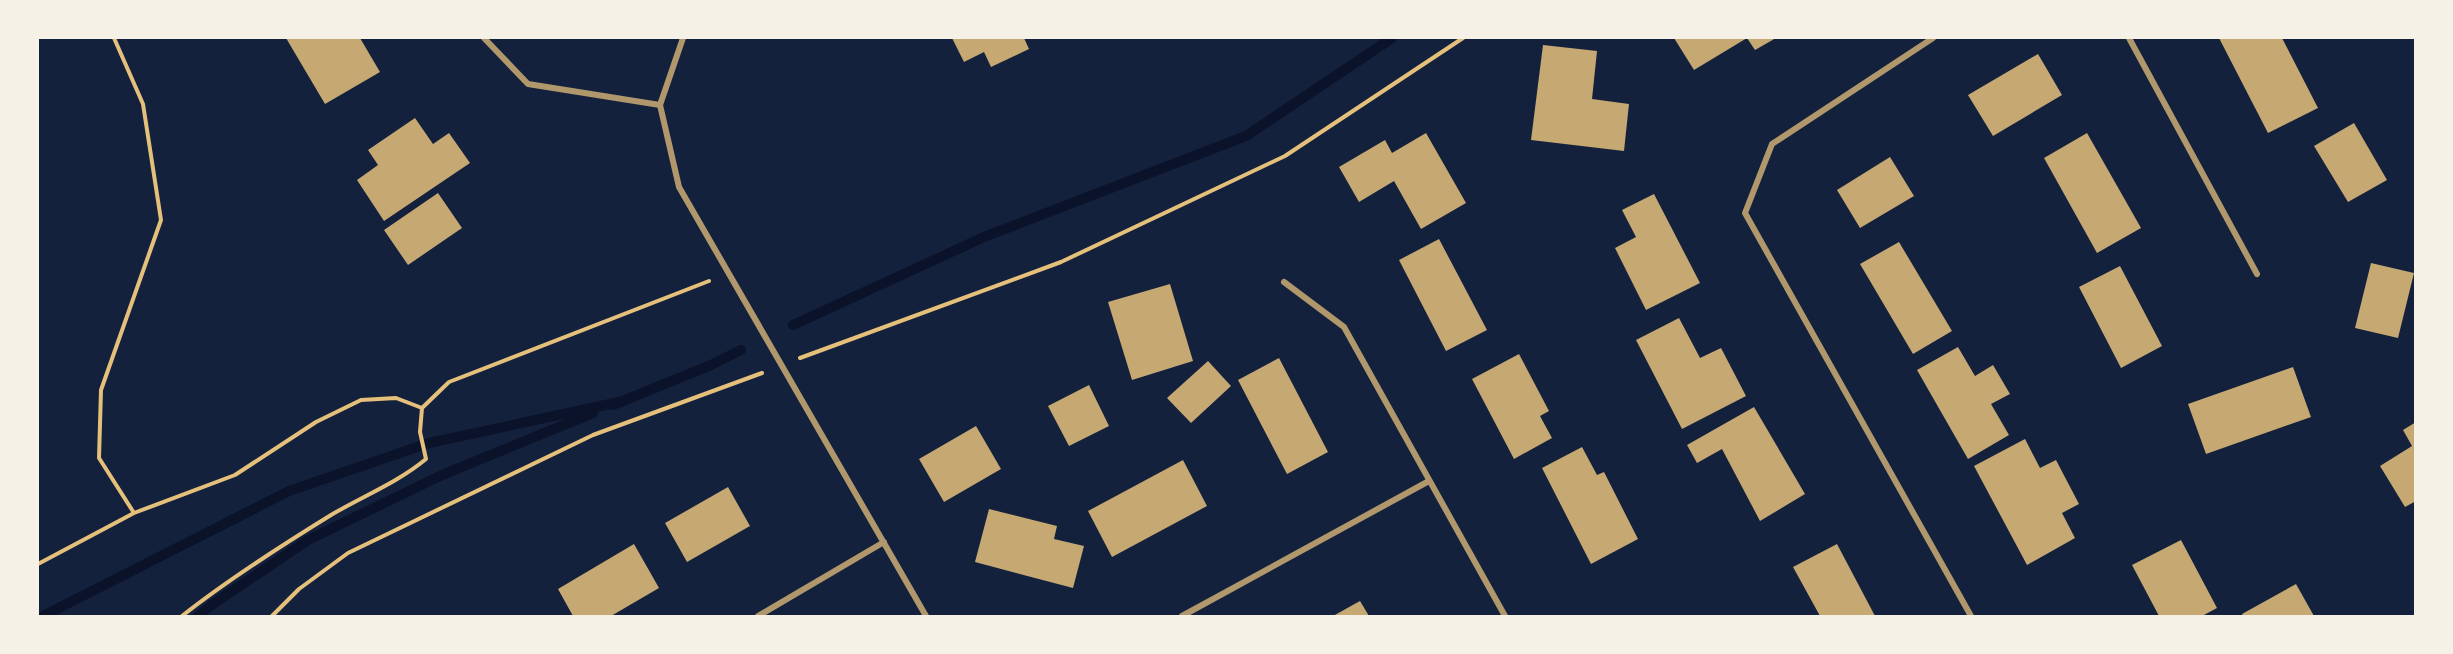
<svg xmlns="http://www.w3.org/2000/svg" width="2453" height="654" viewBox="0 0 2453 654" font-family="Manrope,sans-serif">
  <rect width="100%" height="100%" fill="#14213d"/>
  <g fill="none" stroke-linecap="round" stroke-linejoin="round">
    <path stroke="#0b132b" stroke-width="10" d="M793 325 984 237 1246 136 1392 38
      M613 405 711 365 741 350
      M43 616 289 491 429 443 619 402
      M198 616 210 606 308 540 442 475 593 413"/>
  </g>
  <path fill="#c6a872" d="M286 38H360L380 72 325 104Z
    M952 38H1024L1029 49 991 67 984 52 964 62Z
    M1674 38H1776L1755 50 1747 38 1694 70Z
    M2219 38H2282L2318 108 2268 133Z
    M1543 45 1597 51 1592 99 1629 104 1624 151 1531 140Z
    M2038 54 2062 95 1993 136 1968 95Z
    M415 118 433 144 449 133 470 163 384 221 357 180 378 165 368 150Z
    M2354 123 2387 180 2348 202 2314 146Z
    M1426 133 1466 203 1421 229 1394 181 1359 202 1339 167 1385 140 1392 153Z
    M2087 133 2141 228 2097 253 2044 158Z
    M1890 157 1914 196 1860 228 1837 190Z
    M438 193 462 228 408 265 384 230Z
    M1654 194 1700 283 1646 310 1615 248 1636 237 1622 210Z
    M1439 239 1487 330 1446 351 1399 260Z
    M1899 242 1952 331 1913 354 1860 264Z
    M2371 263 2414 273 2398 338 2355 328Z
    M2120 266 2162 346 2121 368 2079 287Z
    M1170 284 1193 361 1132 380 1108 302Z
    M1679 318 1700 358 1721 348 1746 396 1682 429 1636 340Z
    M1958 347 1975 376 1993 365 2010 394 1991 404 2009 435 1968 459 1917 370Z
    M1519 354 1549 411 1540 416 1552 438 1514 459 1472 379Z
    M1279 358 1328 452 1287 474 1238 380Z
    M1208 361 1231 386 1191 423 1167 398Z
    M2293 367 2311 417 2206 454 2188 404Z
    M1089 385 1109 426 1069 446 1048 406Z
    M1754 407 1805 494 1760 521 1722 449 1697 463 1687 445Z
    M2416 422V501L2405 507 2380 466 2412 446 2403 430Z
    M976 426 1001 469 944 502 919 459Z
    M2025 439 2040 468 2056 460 2079 504 2062 513 2075 538 2027 565 1974 466Z
    M1582 447 1597 475 1604 472 1638 539 1591 564 1542 468Z
    M1183 460 1207 506 1112 557 1088 511Z
    M728 487 750 526 687 562 665 523Z
    M989 509 1057 526 1054 539 1084 546 1073 588 975 562Z
    M2181 540 2217 608 2202 616H2159L2132 565Z
    M634 544 659 588 611 616H573L558 589Z
    M1837 544 1875 616H1820L1793 567Z
    M2296 584 2314 616H2243L2242 614Z
    M1360 601 1369 616H1333Z"/>
  <g fill="none" stroke-linecap="round" stroke-linejoin="round">
    <path stroke="#e5c07b" stroke-width="4" d="M114 38 143 104 161 220 101 390 99 458 134 513 235 475 316 422 361 400 396 398 422 408
      M800 358 1061 262 1285 156 1463 38
      M38 564 134 513
      M182 616C229 579 279 547 331 515 363 496 397 483 426 459L420 432 422 408 449 382 709 281
      M272 616 299 589 348 553 593 435 762 373"/>
    <path stroke="#b1986c" stroke-width="6" d="M484 38 528 84 660 105
      M1933 38 1772 144 1745 213 1971 616
      M2129 38 2257 274
      M660 105 679 187 926 616
      M660 105 683 38
      M1284 282 1344 327 1505 616
      M758 616 884 542
      M1182 616 1429 481"/>
  </g>
  <rect width="2453" height="654" fill="none" stroke="#f6f1e7" stroke-width="78"/>
</svg>
